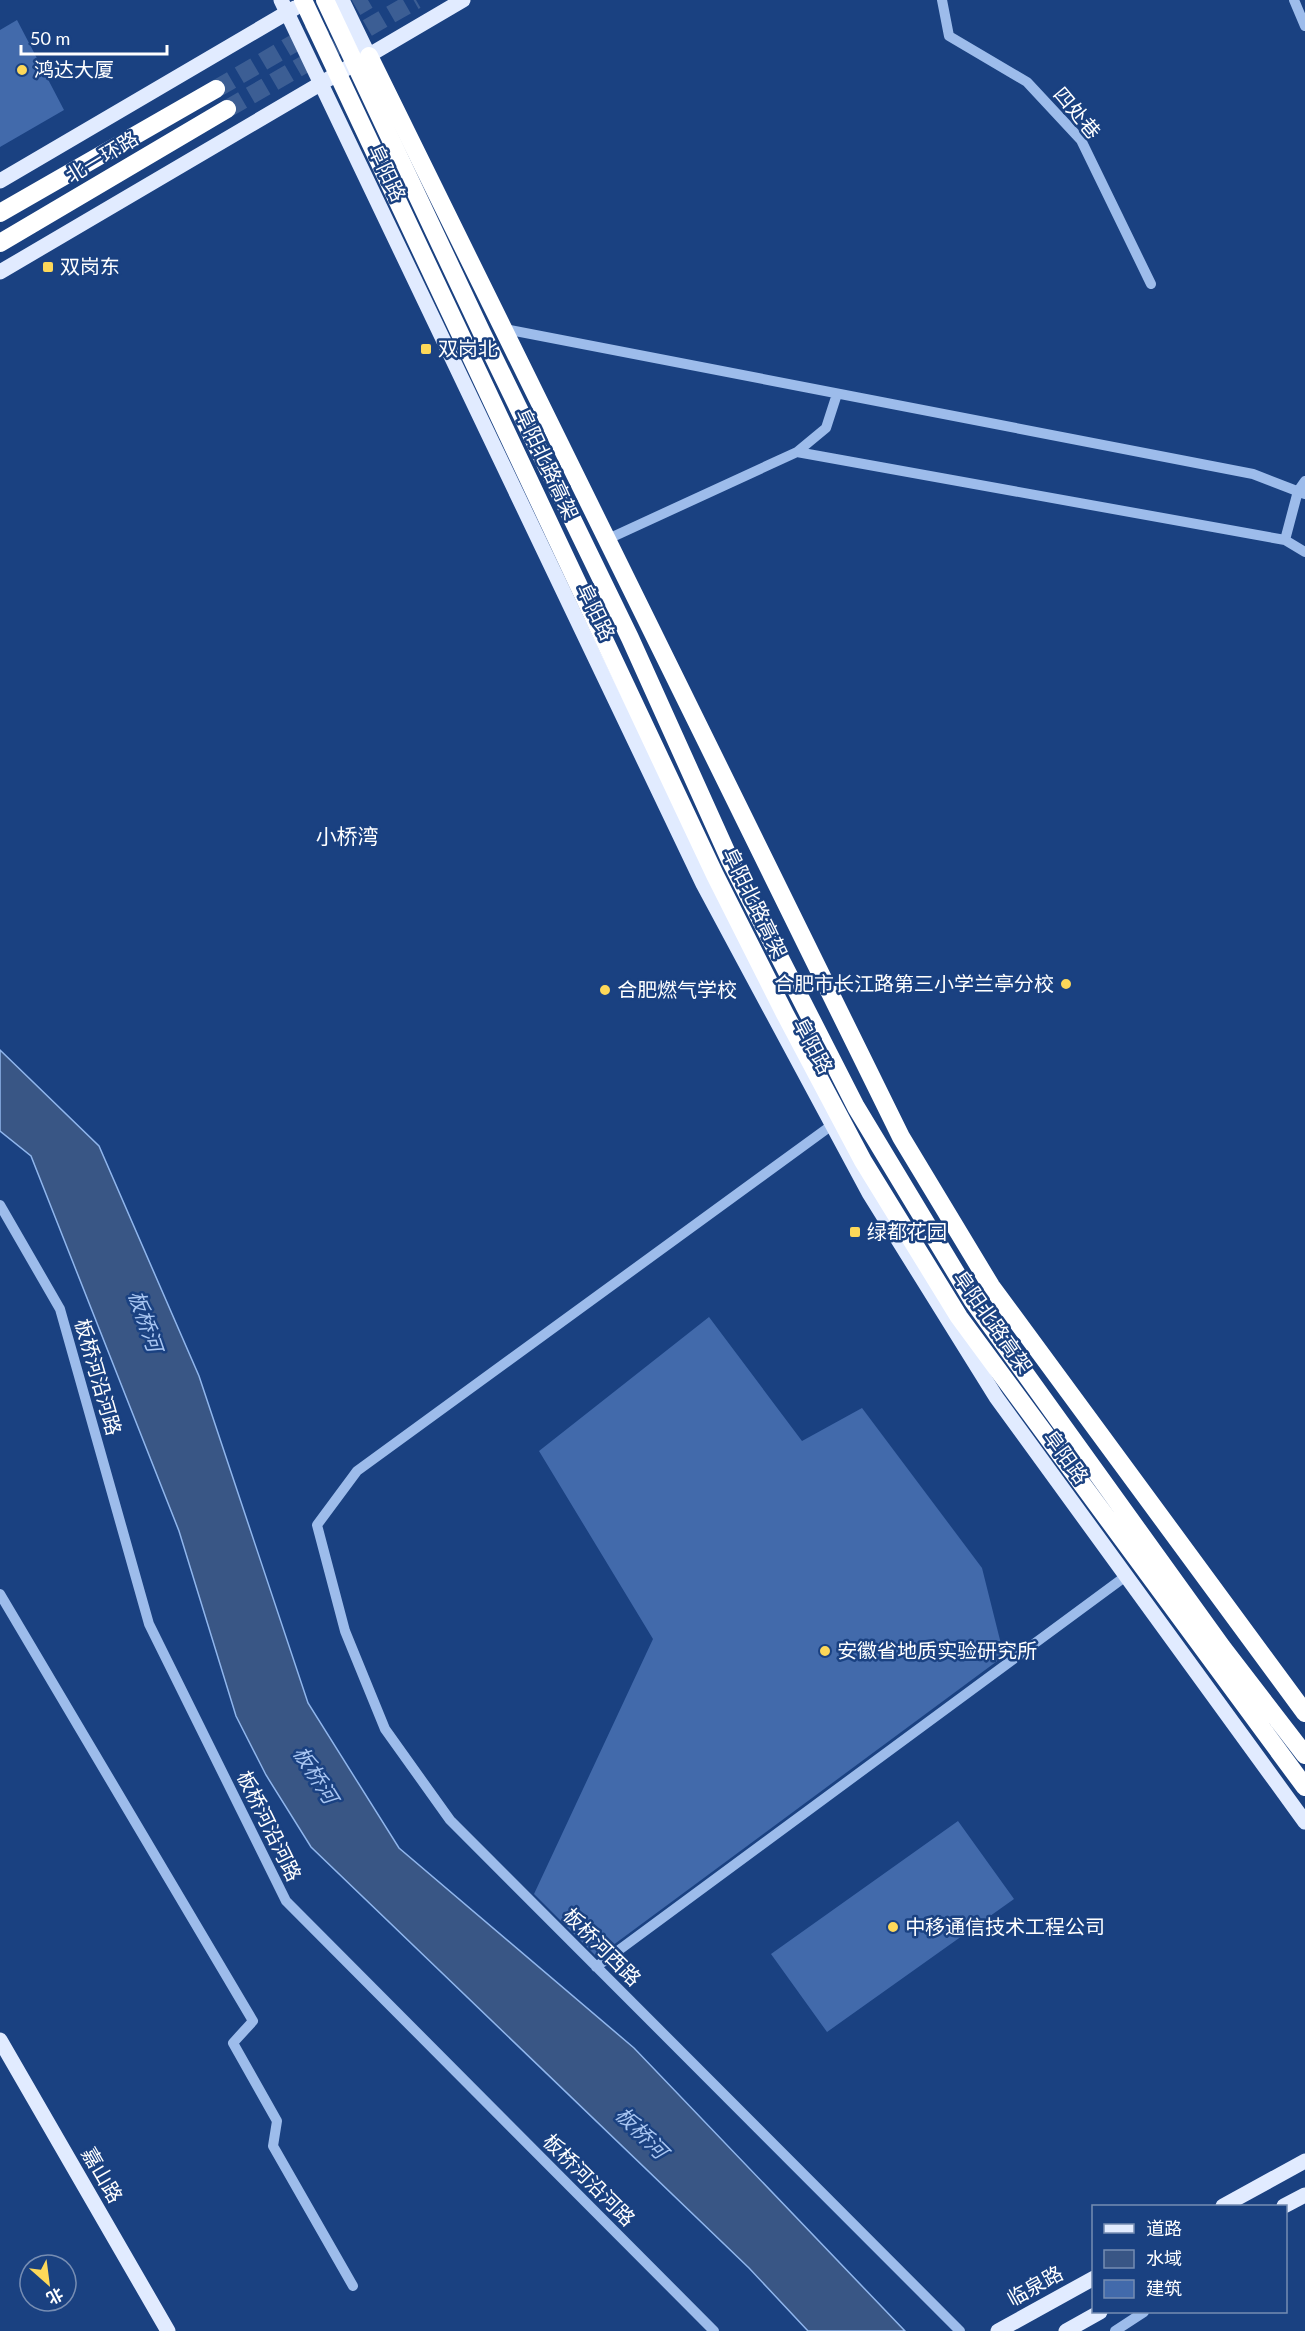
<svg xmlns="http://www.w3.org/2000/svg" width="1305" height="2331" viewBox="0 0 1305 2331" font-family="Lato,'Noto Sans SC',sans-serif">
  <rect width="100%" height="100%" fill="#1a4181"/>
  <path fill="#395685" stroke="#90b6ed" stroke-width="1.5" d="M0 1050 99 1146 199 1376 308 1703 399 1848 634 2048 905 2331H808L749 2268 311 1847 266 1775 236 1716 179 1531 31 1156 0 1131Z"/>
  <path fill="#426aab" d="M17 20 64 110 0 147V30Z
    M709 1317 802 1441 862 1408 982 1568 1004 1656 597 1957 534 1894 653 1639 539 1451Z
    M958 1821 1014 1899 827 2032 771 1954Z"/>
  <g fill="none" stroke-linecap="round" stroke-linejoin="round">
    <path stroke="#3c5e94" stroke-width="18" stroke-dasharray="18 9" stroke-linecap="butt" d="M216 89 368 0
      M227 109 416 0"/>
    <path stroke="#9dbceb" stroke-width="10" d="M942 0 949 36 1027 82 1081 140 1151 284
      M1294 0 1305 26
      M505 329 1253 474 1305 494
      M797 452 826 428 837 394
      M608 539 797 452 1285 540 1305 552
      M1285 540 1298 491 1305 481
      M832 1125 357 1471 317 1525 345 1631 385 1729 450 1820 960 2331
      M0 1205 60 1309 149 1624 286 1901 714 2331
      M0 1594 253 2021 233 2043 277 2121 273 2146 353 2286
      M596 1967 1126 1576
      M1115 2331 1144 2312"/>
    <path stroke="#e1ebff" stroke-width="15" d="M281 0 703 884 869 1193 996 1397 1305 1822
      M342 0 369 56
      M0 181 295 8
      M0 272 463 0
      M0 2040 168 2331
      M1223 2206 1305 2161
      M1284 2206 1305 2195
      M998 2331 1094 2278
      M1066 2331 1100 2312"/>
    <path stroke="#fff" stroke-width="18" d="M369 56 901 1137 991 1286 1305 1713
      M0 213 216 89
      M0 243 227 109"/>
    <path stroke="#fff" stroke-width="18" d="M303 0 715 875 785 1014 863 1161 959 1317 1305 1787
      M325 0 481 331 630 638 730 860 856 1107 973 1301 1222 1647 1305 1755"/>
  </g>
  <g fill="#fdd859" stroke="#1a4181" stroke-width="2">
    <circle cx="22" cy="70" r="6"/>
    <rect x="42" y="261" width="12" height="12" rx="3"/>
    <rect x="420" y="343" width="12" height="12" rx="3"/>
    <circle cx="1066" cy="984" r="6"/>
    <circle cx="605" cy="990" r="6"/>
    <rect x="849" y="1226" width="12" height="12" rx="3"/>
    <circle cx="825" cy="1651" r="6"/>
    <circle cx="893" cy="1927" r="6"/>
  </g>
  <g text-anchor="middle" stroke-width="5" stroke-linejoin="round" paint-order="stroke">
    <g font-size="20" fill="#fff" stroke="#1a4181" text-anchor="start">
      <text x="34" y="77">鸿达大厦</text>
      <text x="60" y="274">双岗东</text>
      <text x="438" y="356">双岗北</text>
      <text x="1054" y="991" text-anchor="end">合肥市长江路第三小学兰亭分校</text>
      <text x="617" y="997">合肥燃气学校</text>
      <text x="867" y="1239">绿都花园</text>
      <text x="837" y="1658">安徽省地质实验研究所</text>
      <text x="905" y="1934">中移通信技术工程公司</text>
    </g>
    <g font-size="20" fill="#fff" stroke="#1a4181">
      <text transform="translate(1077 113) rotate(50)" y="7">四处巷</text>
      <text transform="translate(102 157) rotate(-31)" y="7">北一环路</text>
      <text transform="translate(387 173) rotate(65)" y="7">阜阳路</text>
      <text transform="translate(547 464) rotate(65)" y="7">阜阳北路高架</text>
      <text transform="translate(596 612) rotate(64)" y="7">阜阳路</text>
      <text transform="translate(755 903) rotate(64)" y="7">阜阳北路高架</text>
      <text transform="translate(813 1046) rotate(62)" y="7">阜阳路</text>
      <text transform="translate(993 1322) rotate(55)" y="7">阜阳北路高架</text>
      <text transform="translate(98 1377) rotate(74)" y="7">板桥河沿河路</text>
      <text transform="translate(1066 1457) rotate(54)" y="7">阜阳路</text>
      <text transform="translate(269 1826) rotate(64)" y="7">板桥河沿河路</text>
      <text transform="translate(602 1947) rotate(45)" y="7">板桥河西路</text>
      <text transform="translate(102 2175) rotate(60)" y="7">嘉山路</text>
      <text transform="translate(589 2180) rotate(45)" y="7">板桥河沿河路</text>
      <text transform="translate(1035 2286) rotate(-29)" y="7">临泉路</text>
    </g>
    <g font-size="21" fill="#fff" stroke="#1a4181">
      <text x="347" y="844">小桥湾</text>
    </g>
    <g font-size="21" font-style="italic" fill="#a9c6f2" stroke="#1a4181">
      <text transform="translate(145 1321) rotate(71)" y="7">板桥河</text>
      <text transform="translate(315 1775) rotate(58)" y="7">板桥河</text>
      <text transform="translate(641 2133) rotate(45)" y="7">板桥河</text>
    </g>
  </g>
  <rect x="1092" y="2205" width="195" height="108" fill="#1a4181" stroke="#768db3" stroke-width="1.5"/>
  <rect x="1104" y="2224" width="30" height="9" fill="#e1ebff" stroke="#768db3" stroke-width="1.5"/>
  <text x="1146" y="2235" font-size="18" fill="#ffffff">道路</text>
  <rect x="1104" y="2250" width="30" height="18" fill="#395685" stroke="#768db3" stroke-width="1.5"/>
  <text x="1146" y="2265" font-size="18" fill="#ffffff">水域</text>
  <rect x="1104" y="2280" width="30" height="18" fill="#426aab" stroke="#768db3" stroke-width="1.5"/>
  <text x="1146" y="2295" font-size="18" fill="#ffffff">建筑</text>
  <g transform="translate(48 2283) rotate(152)"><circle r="28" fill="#1a4181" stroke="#768db3" stroke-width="1.5"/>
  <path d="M0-4.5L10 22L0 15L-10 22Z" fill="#fdd859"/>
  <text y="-9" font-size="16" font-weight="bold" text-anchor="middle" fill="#ffffff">北</text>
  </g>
  <path d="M21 45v9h146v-9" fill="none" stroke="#ffffff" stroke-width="3"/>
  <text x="30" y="45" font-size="18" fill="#ffffff" stroke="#1a4181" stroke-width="4.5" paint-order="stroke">50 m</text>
</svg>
